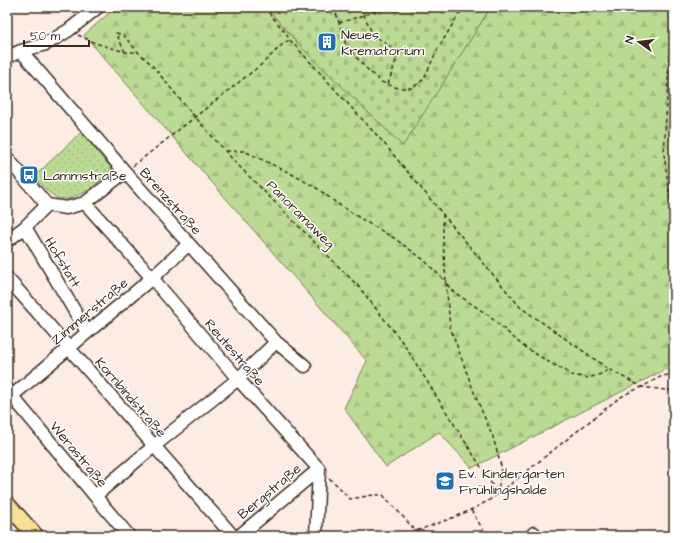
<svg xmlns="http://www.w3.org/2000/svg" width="681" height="543" viewBox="0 0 681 543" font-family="'Architects Daughter',sans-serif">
  <defs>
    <pattern id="forest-firs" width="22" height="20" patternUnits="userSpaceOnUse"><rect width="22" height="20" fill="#bbda93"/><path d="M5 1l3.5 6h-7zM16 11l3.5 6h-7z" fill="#a2bb7e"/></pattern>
    <pattern id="cemetery-stones" width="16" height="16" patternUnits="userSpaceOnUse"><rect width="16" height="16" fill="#bbda93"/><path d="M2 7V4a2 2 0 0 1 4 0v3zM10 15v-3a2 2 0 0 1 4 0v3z" fill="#a2bb7e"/></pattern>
    <pattern id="park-dots" width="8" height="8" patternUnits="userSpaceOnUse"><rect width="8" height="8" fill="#bbda93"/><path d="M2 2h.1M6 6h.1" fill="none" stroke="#a2bb7e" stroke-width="1.8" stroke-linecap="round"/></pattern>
  </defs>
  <rect width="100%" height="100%" fill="#fcece4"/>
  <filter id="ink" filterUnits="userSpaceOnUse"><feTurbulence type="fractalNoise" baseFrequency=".025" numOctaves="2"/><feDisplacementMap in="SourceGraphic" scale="8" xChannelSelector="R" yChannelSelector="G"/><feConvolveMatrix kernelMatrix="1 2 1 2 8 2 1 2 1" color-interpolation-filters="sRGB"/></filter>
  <g filter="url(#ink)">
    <path fill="url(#forest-firs)" stroke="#7b8258" d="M116 7H266L300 46 403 145 491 7H674V365L472 468 439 432 386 467 344 408 367 361 84 35Z"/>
    <path fill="url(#cemetery-stones)" stroke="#7b8258" d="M266 7H491L403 146 300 46Z"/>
    <path fill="url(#park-dots)" stroke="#7b8258" d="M81 132 112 169 90 190 69 199H58L45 189 34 177Z"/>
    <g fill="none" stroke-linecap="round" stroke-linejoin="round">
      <defs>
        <path id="minor" d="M21 51 125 172 276 342 305 366
          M7 57 21 51 46 44 69 30 98 7
          M7 158 47 205
          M85 203 152 278 238 379 319 469 316 536
          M47 205 66 208 85 203 125 172
          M25 227 87 332
          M7 241 25 227 47 205
          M7 278C83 363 157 450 233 536
          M7 390 95 496 129 536
          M7 400 152 278 189 244
          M95 496 154 446 238 379 276 342
          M239 536 319 469
          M531 536 534 533"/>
        <path id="major" d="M7 504 36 536"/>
      </defs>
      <use href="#minor" stroke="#3b2a1e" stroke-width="15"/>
      <use href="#major" stroke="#3b2a1e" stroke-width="18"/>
      <path stroke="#3b2a1e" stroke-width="1.5" stroke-dasharray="4 3" stroke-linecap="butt" d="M264 7 284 31 290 40 382 141 520 307 610 370 642 387 674 391
        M334 7 346 45 364 66 381 82 398 88H412L424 79 436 52 463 7
        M364 7V15L373 35 399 52 388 84
        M672 7 664 154 674 227
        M339 23 390 7
        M78 35 95 43 125 52H137
        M125 52 116 33 123 35 138 52 151 64 188 109 235 162 359 287 403 343 498 494
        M226 151H244L290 173 318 189 338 204 368 223 394 238 424 260 446 282
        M133 166 262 64 284 43 290 40
        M443 214V241L446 282
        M329 478 338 486 350 499 373 495H383L416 531
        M498 494 501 466 493 437 475 395 450 327 446 282 451 290 488 315 523 346 552 364 565 370 571 375 588 378 601 374 609 370
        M471 510 487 536
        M405 536V535C431 525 460 517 484 503 489 501 493 497 498 494L619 398 630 392 642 387 662 376 674 374"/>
      <use href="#minor" stroke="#fff" stroke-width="12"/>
      <use href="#major" stroke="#fadf96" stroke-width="15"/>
    </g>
  </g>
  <defs>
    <symbol id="building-square" viewBox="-11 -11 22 22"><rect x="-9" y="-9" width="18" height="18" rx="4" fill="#1f6fb2" stroke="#fff"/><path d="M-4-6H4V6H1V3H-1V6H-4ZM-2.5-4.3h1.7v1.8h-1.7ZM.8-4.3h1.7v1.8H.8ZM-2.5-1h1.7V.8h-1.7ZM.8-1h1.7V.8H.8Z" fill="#fff"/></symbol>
    <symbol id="bus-square" viewBox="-11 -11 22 22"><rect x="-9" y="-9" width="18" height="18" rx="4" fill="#1f6fb2" stroke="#fff"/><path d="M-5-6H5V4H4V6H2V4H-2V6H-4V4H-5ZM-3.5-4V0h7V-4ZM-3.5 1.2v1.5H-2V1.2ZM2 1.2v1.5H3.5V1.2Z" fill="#fff"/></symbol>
    <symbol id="school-square" viewBox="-11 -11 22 22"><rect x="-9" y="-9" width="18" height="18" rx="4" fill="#1f6fb2" stroke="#fff"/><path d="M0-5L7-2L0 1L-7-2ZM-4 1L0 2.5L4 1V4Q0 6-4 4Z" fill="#fff"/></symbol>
  </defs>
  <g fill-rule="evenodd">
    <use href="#building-square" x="316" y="31" width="22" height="22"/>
    <use href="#bus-square" x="18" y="164" width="22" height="22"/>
    <use href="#school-square" x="434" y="470" width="22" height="22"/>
  </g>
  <g text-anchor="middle" stroke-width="3" stroke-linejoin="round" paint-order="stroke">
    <g font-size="14" fill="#3b2a1e" stroke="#fff" text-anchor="start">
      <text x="341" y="39">Neues<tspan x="341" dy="16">Krematorium</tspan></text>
      <text x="43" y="180">Lammstraße</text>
      <text x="459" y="478">Ev. Kindergarten<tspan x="459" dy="16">Frühlingshalde</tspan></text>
    </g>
    <g font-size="14" fill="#3b2a1e" stroke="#fff">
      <text transform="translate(171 201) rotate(48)" y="5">Brenzstraße</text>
      <text transform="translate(301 214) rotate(45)" y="5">Panoramaweg</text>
      <text transform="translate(63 262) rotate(59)" y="5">Hofstatt</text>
      <text transform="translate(89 311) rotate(-40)" y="5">Zimmerstraße</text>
      <text transform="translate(235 352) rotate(49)" y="5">Reutestraße</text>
      <text transform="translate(131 397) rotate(49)" y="5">Kornbindstraße</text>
      <text transform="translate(79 454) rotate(50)" y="5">Werastraße</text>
      <text transform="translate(269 491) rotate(-40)" y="5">Bergstraße</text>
    </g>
  </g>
  <rect width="681" height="543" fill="none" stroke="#fff" stroke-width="24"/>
  <rect x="12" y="12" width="657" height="519" fill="none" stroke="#3b2a1e" stroke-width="1.5" filter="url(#ink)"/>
  <g transform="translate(639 42) rotate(284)" stroke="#ffffff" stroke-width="3" paint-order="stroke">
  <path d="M0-3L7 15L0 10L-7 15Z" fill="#3b2a1e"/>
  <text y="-6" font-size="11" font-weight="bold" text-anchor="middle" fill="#3b2a1e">N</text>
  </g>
  <path d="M24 40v6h65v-6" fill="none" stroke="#3b2a1e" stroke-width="2"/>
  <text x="30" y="40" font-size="12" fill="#3b2a1e" stroke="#ffffff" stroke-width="3" paint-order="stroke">50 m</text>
</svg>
